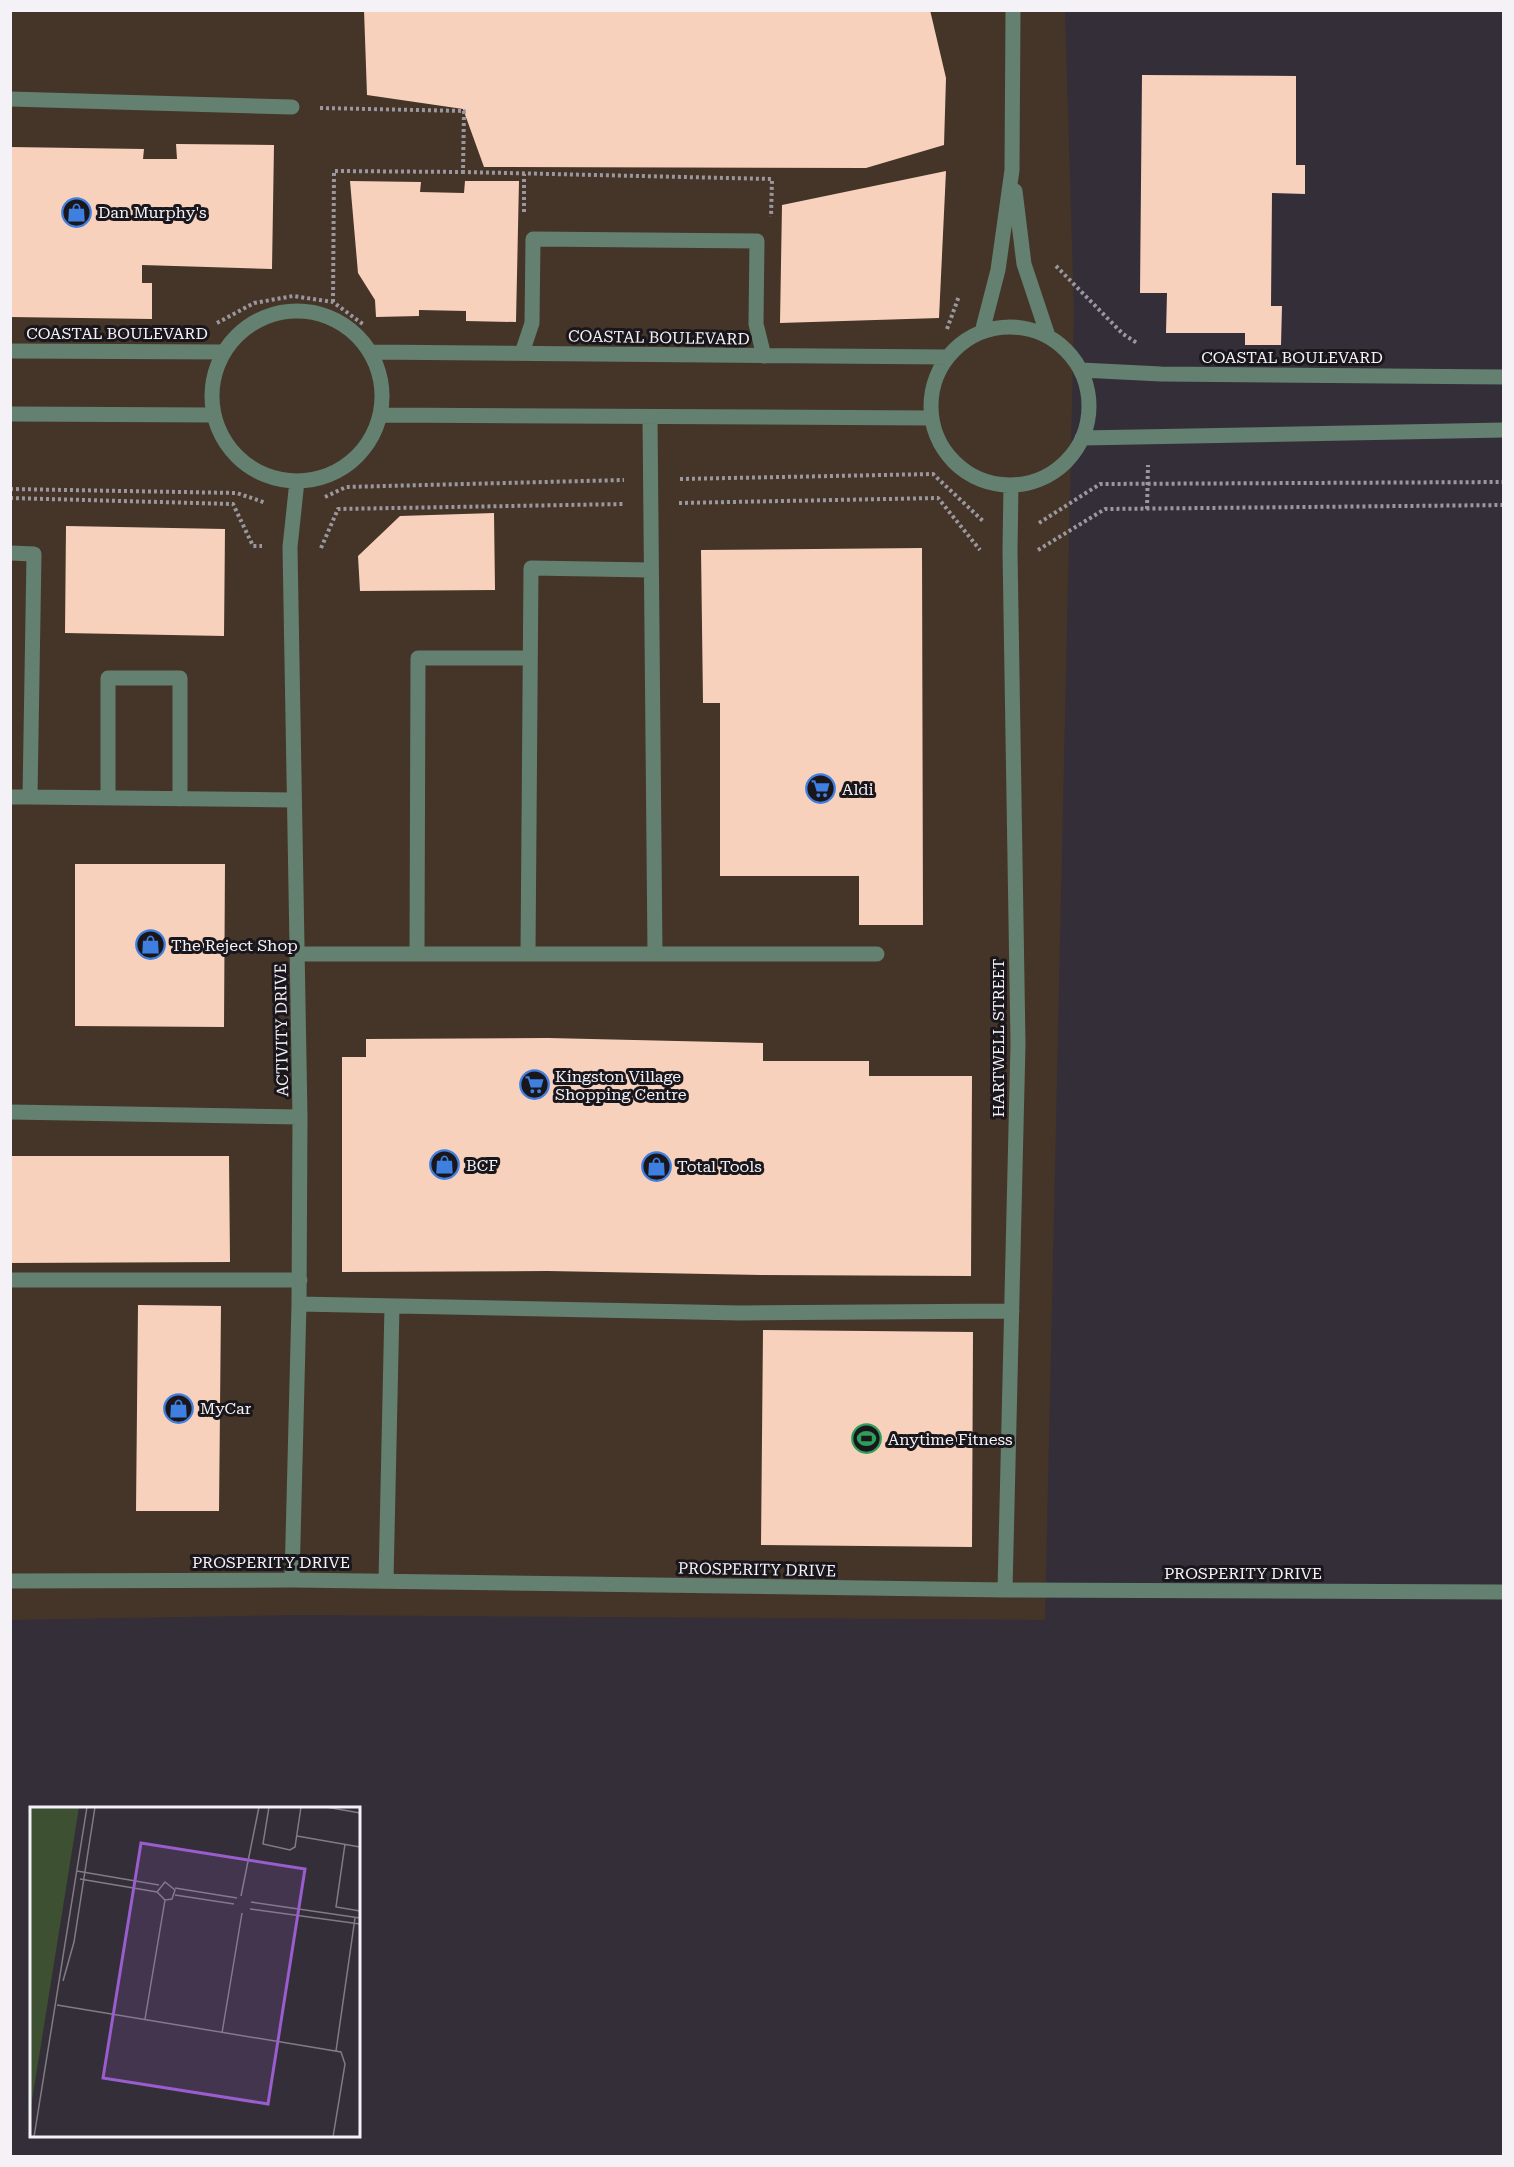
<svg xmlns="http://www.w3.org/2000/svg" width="1514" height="2167" viewBox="0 0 1514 2167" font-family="'Roboto Serif',serif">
  <rect width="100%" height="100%" fill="#342e38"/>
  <path fill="#443528" d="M10 11H1065L1074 312 1045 1620 300 1615 11 1620Z"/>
  <path fill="#f8d1bc" d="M364 10H930L946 78 944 145 866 168 484 167 463 109 367 95Z
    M1142 75 1296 76V165H1305V194L1272 193 1271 306H1282L1281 345H1245V333H1166L1167 293H1140Z
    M176 144 274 145 272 269 142 265V283H152V319L10 317V147L144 149 143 159H177Z
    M946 171 939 318 780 323 782 205Z
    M350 181 421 182 420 192 464 193 465 181H519L516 322 466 321V311L419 310V316L376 317 375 300 358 273Z
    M494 513 495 590 360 591 358 556 400 516Z
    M66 526 225 529 224 636 65 633Z
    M922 548 923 925H859V876H720V703H703L701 550Z
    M75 864H225L224 1027 75 1026Z
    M548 1038 763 1043V1061H869V1076H972L971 1276 762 1275 548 1271 342 1272V1057H366V1039Z
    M10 1156H229L230 1262 10 1263Z
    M138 1305 221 1306 219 1511H136Z
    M763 1330 973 1332 972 1547 761 1545Z"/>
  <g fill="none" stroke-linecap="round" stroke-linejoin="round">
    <path stroke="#9b979f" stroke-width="4" stroke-dasharray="3 3" stroke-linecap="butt" d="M320 108 464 111 463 172 772 179 771 217
      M524 212V174
      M1056 266 1123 334 1137 343
      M333 302 334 171 463 172
      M217 323 254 303 293 296 333 302 364 325
      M947 329 959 296
      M680 479 933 474 983 521
      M10 489 237 493 266 503
      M325 497 346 487 624 480
      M10 498 233 504 253 546H262
      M679 503 938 498 980 550
      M1147 509 1148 465
      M1039 523 1100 484 1504 482
      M321 548 338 509 624 504
      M1038 550 1105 509 1504 505"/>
    <path stroke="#648070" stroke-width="15" d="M10 99 292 107
      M1015 191 1024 264 1048 336
      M212 396a85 85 0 1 1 170 0a85 85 0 1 1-170 0Z
      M931 406a79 79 0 1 1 158 0a79 79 0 1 1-158 0Z
      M982 332 998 270 1012 170 1013 10
      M10 351 224 352
      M370 352 947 357
      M522 353 532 323 533 239 757 241 756 324 764 356
      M1081 370 1161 374 1504 377
      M10 414 214 415
      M380 415 931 418
      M650 417 655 954
      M1082 438 1504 430
      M10 553 34 554 30 797H10
      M30 797 293 800
      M108 798V678H180V799
      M298 954H877
      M417 954 418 658H530
      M528 954 531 568 651 570
      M10 1112 300 1117
      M10 1280H300
      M299 1304 741 1313 1012 1311
      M292 1580 299 1304 300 1117 290 547 297 481
      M10 1581 292 1580 1005 1590 1504 1592
      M386 1581 392 1306
      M1005 1590 1018 1044 1010 551 1011 485"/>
  </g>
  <defs>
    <symbol id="shop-ring" viewBox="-11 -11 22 22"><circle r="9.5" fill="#1a171c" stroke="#3f7fe0" stroke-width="1.5"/><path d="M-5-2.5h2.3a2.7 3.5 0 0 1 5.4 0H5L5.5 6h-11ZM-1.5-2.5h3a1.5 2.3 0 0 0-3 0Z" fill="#3f7fe0"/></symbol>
    <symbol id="supermarket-ring" viewBox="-11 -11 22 22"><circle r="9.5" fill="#1a171c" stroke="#3f7fe0" stroke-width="1.5"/><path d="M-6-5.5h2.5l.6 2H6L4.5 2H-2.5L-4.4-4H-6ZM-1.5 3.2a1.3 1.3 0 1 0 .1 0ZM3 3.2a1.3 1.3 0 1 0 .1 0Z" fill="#3f7fe0"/></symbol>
    <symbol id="stadium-ring" viewBox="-11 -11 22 22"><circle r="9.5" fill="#1a171c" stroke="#2e9e5b" stroke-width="1.5"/><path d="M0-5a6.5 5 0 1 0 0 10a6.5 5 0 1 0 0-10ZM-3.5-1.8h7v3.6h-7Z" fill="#2e9e5b"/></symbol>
  </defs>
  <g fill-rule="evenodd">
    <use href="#shop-ring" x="60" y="196" width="33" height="33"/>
    <use href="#supermarket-ring" x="804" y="772" width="33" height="33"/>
    <use href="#shop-ring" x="134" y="928" width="33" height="33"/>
    <use href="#supermarket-ring" x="518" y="1068" width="33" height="33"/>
    <use href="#shop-ring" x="428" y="1148" width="33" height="33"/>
    <use href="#shop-ring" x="640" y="1150" width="33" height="33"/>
    <use href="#shop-ring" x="162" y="1392" width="33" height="33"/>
    <use href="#stadium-ring" x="850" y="1422" width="33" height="33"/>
  </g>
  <g text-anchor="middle" stroke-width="6" stroke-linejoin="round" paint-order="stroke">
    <g font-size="16" fill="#f4f1f7" stroke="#1a171c" text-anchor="start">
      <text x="98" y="218">Dan Murphy's</text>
      <text x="842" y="795">Aldi</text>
      <text x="171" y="951">The Reject Shop</text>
      <text x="555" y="1082">Kingston Village<tspan x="555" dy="18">Shopping Centre</tspan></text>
      <text x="466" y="1171">BCF</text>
      <text x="677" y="1172">Total Tools</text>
      <text x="200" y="1414">MyCar</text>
      <text x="888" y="1445">Anytime Fitness</text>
    </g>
    <g font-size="16" fill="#f4f1f7" stroke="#1a171c">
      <text x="117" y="339">COASTAL BOULEVARD</text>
      <text transform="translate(659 337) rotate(1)" y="6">COASTAL BOULEVARD</text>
      <text x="1292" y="363">COASTAL BOULEVARD</text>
      <text transform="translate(281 1030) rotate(-91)" y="6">ACTIVITY DRIVE</text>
      <text transform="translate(998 1038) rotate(-90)" y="6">HARTWELL STREET</text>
      <text x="271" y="1568">PROSPERITY DRIVE</text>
      <text transform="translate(757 1569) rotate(1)" y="6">PROSPERITY DRIVE</text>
      <text x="1243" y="1579">PROSPERITY DRIVE</text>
    </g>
  </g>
  <g transform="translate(30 1807)">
    <rect width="330" height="330" fill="#342e38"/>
    <path d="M0 0H49L0 306Z" fill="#3d5132"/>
    <path fill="none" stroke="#817c84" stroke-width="1.5" d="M239 0 233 37 260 43 265 40 271 0M296 0 330 6M267 29 330 40M315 37 306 100 330 104M47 64 129 78M50 72 127 85 135 93 142 92 145 83 135 75 127 85M145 81 207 91M145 88 204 97M211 89 229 0M221 95 330 111M220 102 330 117M33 174 44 135 65 0M27 198 311 245 315 257 303 330M115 212 135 93M192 226 212 106M306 244 325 111M4 330 57 0"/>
    <path fill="#995dcd" fill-opacity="0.15" stroke="#995dcd" stroke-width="3" d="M111 36 275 62 238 297 73 271Z"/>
    <rect width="330" height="330" fill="none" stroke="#f4f1f7" stroke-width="3"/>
  </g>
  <rect width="1514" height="2167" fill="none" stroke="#f4f1f7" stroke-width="24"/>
</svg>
